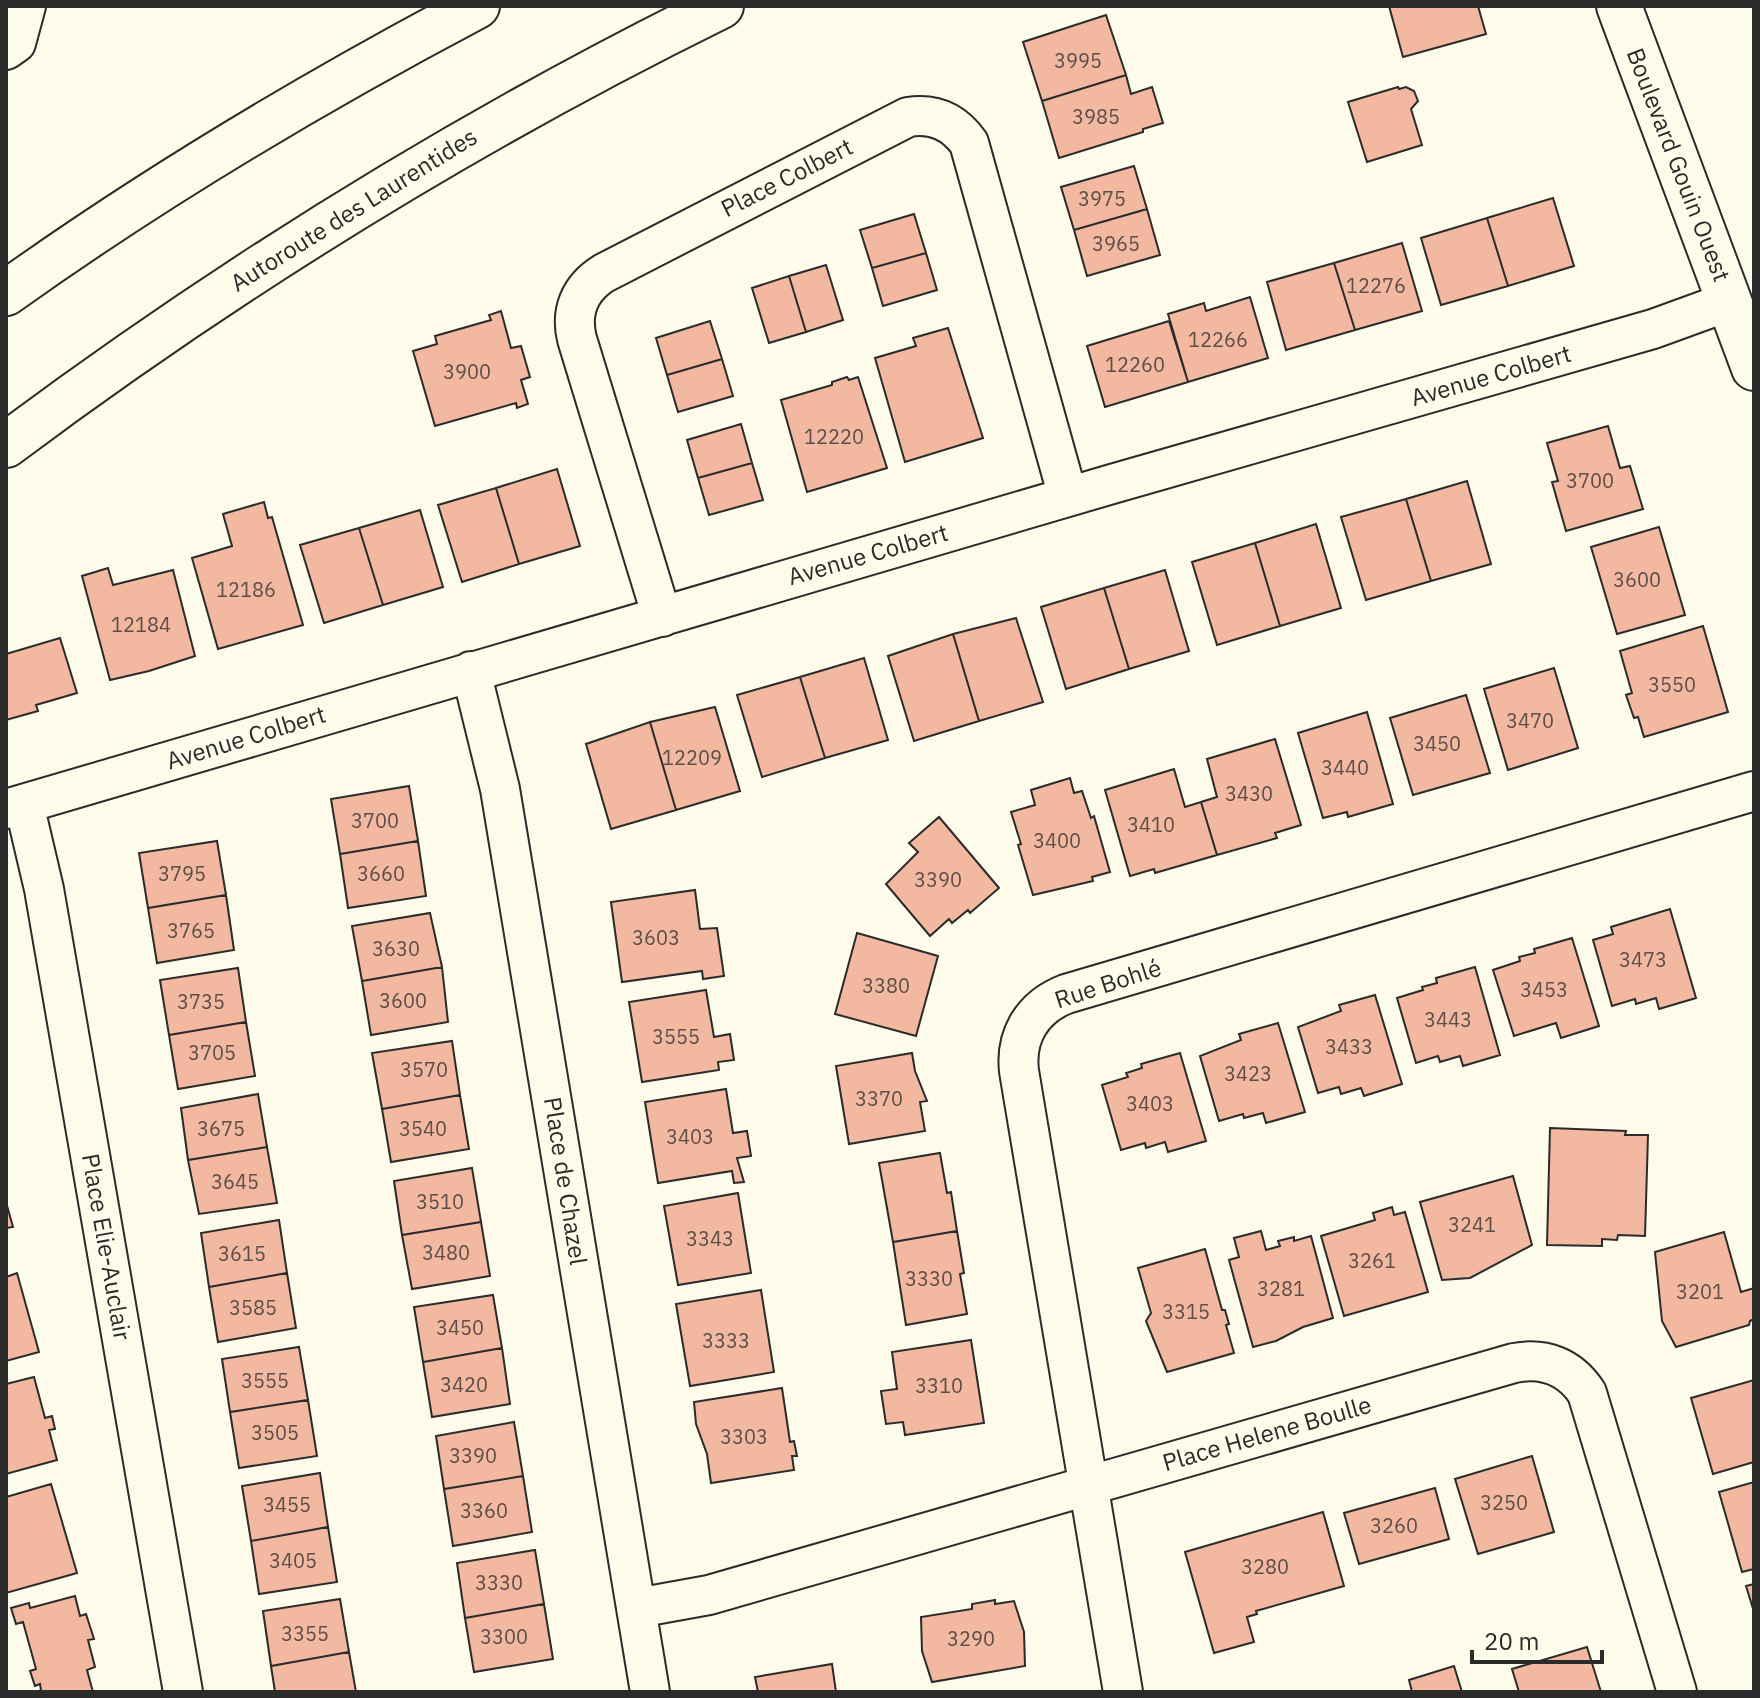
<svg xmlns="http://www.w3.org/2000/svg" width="1760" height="1698" viewBox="0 0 1760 1698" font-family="'IBM Plex Sans',sans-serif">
  <rect width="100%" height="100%" fill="#fdfbea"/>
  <path fill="#f2b8a0" stroke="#2b2b2b" stroke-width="2" d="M1389 6H1478L1486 34 1403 57Z
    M1106 15 1126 75 1042 101 1023 42Z
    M1126 75 1131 94 1152 87 1163 123 1143 129V132L1059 158 1042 101Z
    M1398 87 1399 89 1406 87 1414 91 1418 101 1411 109 1422 145 1367 162 1348 102Z
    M1134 166 1147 209 1074 230 1061 187Z
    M1553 198 1574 266 1508 286 1487 218Z
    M1147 209 1160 255 1087 276 1074 230Z
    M914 214 926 253 872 268 860 230Z
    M1487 218 1508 286 1441 305 1421 238Z
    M1402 243 1422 311 1355 330 1334 263Z
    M926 253 937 290 883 306 872 268Z
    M1334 263 1355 330 1286 350 1267 282Z
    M826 265 843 320 806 332 789 276Z
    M789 276 806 332 769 343 752 288Z
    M1250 297 1268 358 1188 382 1168 314 1204 303 1206 311Z
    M501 311 511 348 521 346 530 377 521 380 528 404 517 408 516 403 435 426 413 351 437 344 435 336 491 320 489 315Z
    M710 321 722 359 667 375 656 338Z
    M1169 321 1188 382 1105 407 1087 346Z
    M948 328 983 438 905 462 875 358 916 346 913 338Z
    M722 359 733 396 678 412 667 375Z
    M847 377 849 380 858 377 887 468 807 492 781 400 832 385V382Z
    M741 424 752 463 698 478 687 440Z
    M1608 426 1620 468 1630 466 1643 509 1566 531 1552 482 1558 481 1547 443Z
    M752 463 763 500 709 515 698 478Z
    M557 469 580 546 519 564 496 488Z
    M1467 481 1491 564 1431 581 1406 499Z
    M496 488 519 564 462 582 438 505Z
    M1406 499 1431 581 1366 600 1341 517Z
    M264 502 268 518 272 517 303 625 218 649 192 558 232 546 223 514Z
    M420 510 443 587 383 605 359 528Z
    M1316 524 1341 608 1280 626 1255 543Z
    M1659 527 1685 615 1617 634 1591 547Z
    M359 528 383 605 324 623 300 545Z
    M1255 543 1280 626 1217 645 1192 562Z
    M108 568 113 585 173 570 195 656 149 671 110 680 82 576Z
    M1165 570 1189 651 1129 669 1104 588Z
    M1104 588 1129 669 1066 689 1041 607Z
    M1016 618 1043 702 979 721 953 634Z
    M1703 626 1728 712 1644 737 1638 717 1634 718 1626 695 1632 693 1620 651Z
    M953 634 979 721 914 741 888 656Z
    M60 638 77 693 36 705 38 711 6 720V654Z
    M864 658 888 740 825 758 800 677Z
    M1554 668 1578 748 1508 770 1484 689Z
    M800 677 825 758 762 777 737 695Z
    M1466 695 1490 773 1413 795 1390 718Z
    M715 707 740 791 676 810 650 722Z
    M1367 712 1393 804 1348 817 1347 812 1323 818 1298 733Z
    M650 722 676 810 611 829 586 744Z
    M1275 739 1301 825 1275 833 1277 838 1217 855 1201 802 1217 797 1207 759Z
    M1174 769 1185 807 1201 802 1217 855 1155 873 1154 869 1130 876 1105 790Z
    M1070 778 1074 793 1082 791 1091 818 1094 816 1110 872 1092 877 1093 881 1033 895 1018 845 1021 844 1011 812 1035 805 1031 790Z
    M409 786 418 841 340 854 331 799Z
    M939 817 999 888 970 913 968 910 952 923 949 919 930 936 886 884 918 852 909 843Z
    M217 841 226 895 148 908 139 853Z
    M418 841 426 896 348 908 340 854Z
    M695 890 700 929 717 928 724 976 703 979 702 971 622 982 611 902Z
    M226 895 234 950 157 963 148 908Z
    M1670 909 1696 998 1659 1009 1656 998 1636 1004 1635 999 1612 1006 1593 940 1613 934 1611 927Z
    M430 913 442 967 362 981 352 926Z
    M857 933 938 956 916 1036 835 1014Z
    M1572 938 1599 1026 1561 1038 1556 1023 1514 1036 1493 970 1520 961 1519 957 1535 953 1534 949Z
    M442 967 448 1022 371 1035 362 981Z
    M1475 967 1500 1055 1463 1066 1460 1056 1440 1062 1438 1056 1416 1063 1397 998 1423 990 1422 987 1437 983 1436 978Z
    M238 968 246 1022 169 1035 160 980Z
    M706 990 714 1037 730 1034 734 1060 718 1062 719 1070 642 1082 629 1002Z
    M1375 995 1402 1084 1364 1096 1361 1088 1341 1094 1339 1087 1318 1093 1298 1027 1341 1011 1339 1005Z
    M246 1022 255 1076 178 1089 169 1035Z
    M1278 1023 1305 1112 1266 1123 1263 1113 1244 1118 1243 1114 1219 1121 1200 1056 1241 1040 1239 1034Z
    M452 1041 460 1095 382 1109 372 1053Z
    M912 1053 915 1071 927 1101 920 1102 925 1131 849 1144 836 1066Z
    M1180 1053 1206 1141 1168 1152 1165 1142 1146 1148 1145 1143 1121 1150 1102 1085 1128 1077 1126 1073 1142 1068 1141 1064Z
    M726 1089 733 1133 747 1131 751 1156 737 1158 744 1182 734 1183 732 1171 658 1183 645 1102Z
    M258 1094 267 1147 188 1160 181 1108Z
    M460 1095 469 1149 391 1162 382 1109Z
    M1550 1128 1626 1131 1625 1135H1648L1645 1236 1618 1235 1617 1240 1602 1239V1246L1547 1245Z
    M267 1147 277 1203 199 1214 188 1160Z
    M940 1153 947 1193 951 1192 957 1231 893 1242 879 1163Z
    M472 1168 481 1222 402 1235 394 1181Z
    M1513 1176 1532 1245 1470 1278 1442 1280 1420 1202Z
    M738 1193 751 1273 678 1285 664 1206Z
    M6 1202 13 1227 6 1228Z
    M1392 1207 1394 1215 1405 1212 1428 1292 1344 1316 1321 1236 1375 1220 1373 1213Z
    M279 1220 287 1273 209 1287 201 1233Z
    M481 1222 490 1276 412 1289 402 1235Z
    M957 1231 964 1273 960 1274 967 1314 906 1325 893 1242Z
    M1261 1231 1266 1250 1280 1246 1278 1241 1294 1237V1241L1311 1236 1333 1318 1303 1327 1276 1341 1253 1347 1229 1260 1239 1257 1234 1238Z
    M1724 1232 1741 1292 1754 1288V1319L1750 1321 1749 1325 1676 1347 1662 1321 1655 1252Z
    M1205 1249 1222 1310H1225L1229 1324 1226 1325 1234 1353 1167 1372 1146 1321 1151 1313 1138 1268Z
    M17 1273 39 1352 6 1361V1277Z
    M287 1273 296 1328 218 1342 209 1287Z
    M761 1290 774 1372 690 1386 676 1304Z
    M493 1295 502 1348 423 1362 414 1307Z
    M971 1340 984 1423 905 1435 903 1422 886 1424 881 1391 897 1389 892 1352Z
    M299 1347 308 1400 230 1412 222 1359Z
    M502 1348 510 1404 432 1417 423 1362Z
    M34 1377 45 1418 52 1416 55 1429 49 1430 57 1460 6 1474V1384Z
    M1754 1380V1462L1713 1474 1691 1398Z
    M782 1388 790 1442 794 1441 797 1456H792L794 1470 711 1483 707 1454 696 1424 694 1402Z
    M308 1400 317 1456 239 1468 230 1412Z
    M514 1422 523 1476 444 1489 436 1436Z
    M1532 1456 1554 1532 1478 1554 1455 1479Z
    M320 1473 328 1527 251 1541 242 1486Z
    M523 1476 532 1532 453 1546 444 1489Z
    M1754 1482V1569L1742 1572 1719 1492Z
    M51 1484 77 1573 6 1593V1497Z
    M1435 1488 1449 1539 1359 1564 1344 1513Z
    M1323 1512 1344 1586 1256 1611 1257 1614 1247 1617 1254 1642 1214 1653 1185 1552Z
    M328 1527 337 1582 259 1594 251 1541Z
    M535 1550 544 1604 465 1618 457 1563Z
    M1754 1584V1612L1746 1586Z
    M75 1596 80 1616 86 1614 94 1639 88 1640 95 1667 87 1670 93 1692H100H37L41 1690 40 1684 35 1686 30 1671 36 1669 23 1622 16 1624 11 1608 29 1603 30 1608Z
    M340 1599 349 1652 271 1666 263 1611Z
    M995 1600V1604L1014 1601 1024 1632 1025 1666 932 1682 922 1651 921 1617 972 1609V1604Z
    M544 1604 553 1659 474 1672 465 1618Z
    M1587 1647 1601 1692H1519L1512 1669Z
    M349 1652 356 1692H275L271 1666Z
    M832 1664 836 1692H758L755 1677Z
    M1454 1666 1462 1692H1412L1409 1680Z"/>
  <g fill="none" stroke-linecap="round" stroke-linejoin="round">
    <defs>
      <path id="minor" d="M6 50 16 43 26 6
        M662 617 577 339C570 311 580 288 604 273L908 117C934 113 954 122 969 143L1068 497
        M471 671 500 789 650 1692
        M24 804 44 889 183 1692
        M6 809 1112 484 1653 329 1730 301
        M637 1608 709 1595 1514 1363C1545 1357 1570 1367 1587 1393L1677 1692
        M1123 1692 1019 1071C1015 1035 1033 1007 1066 994L1754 791"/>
      <path id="tertiary" d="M1619 6 1754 368"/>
      <path id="motorway" d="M6 293C156 186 314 92 477 6
        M6 445C231 277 469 130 721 6"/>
    </defs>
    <use href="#minor" stroke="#2b2b2b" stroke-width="42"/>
    <use href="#tertiary" stroke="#2b2b2b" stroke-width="48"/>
    <use href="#motorway" stroke="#2b2b2b" stroke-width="48"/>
    <use href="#minor" stroke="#fdfbea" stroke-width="38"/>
    <use href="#tertiary" stroke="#fdfbea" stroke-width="44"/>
    <use href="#motorway" stroke="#fdfbea" stroke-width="44"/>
  </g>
  <g text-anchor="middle" stroke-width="6" stroke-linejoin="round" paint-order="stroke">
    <g font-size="20" fill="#5d4e48">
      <text x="1078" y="68">3995</text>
      <text x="1096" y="124">3985</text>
      <text x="1102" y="206">3975</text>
      <text x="1116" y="251">3965</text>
      <text x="1376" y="293">12276</text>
      <text x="1218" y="347">12266</text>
      <text x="1135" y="372">12260</text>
      <text x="467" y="379">3900</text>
      <text x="834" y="444">12220</text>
      <text x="1590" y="488">3700</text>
      <text x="1637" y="587">3600</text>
      <text x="246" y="597">12186</text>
      <text x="141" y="632">12184</text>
      <text x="1672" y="692">3550</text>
      <text x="1530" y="728">3470</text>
      <text x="1437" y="751">3450</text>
      <text x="692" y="765">12209</text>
      <text x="1345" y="775">3440</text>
      <text x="1249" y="801">3430</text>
      <text x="375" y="828">3700</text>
      <text x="1151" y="832">3410</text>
      <text x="1057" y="848">3400</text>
      <text x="182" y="881">3795</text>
      <text x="381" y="881">3660</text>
      <text x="938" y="887">3390</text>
      <text x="191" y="938">3765</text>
      <text x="656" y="945">3603</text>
      <text x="396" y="956">3630</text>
      <text x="1643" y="967">3473</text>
      <text x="886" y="993">3380</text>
      <text x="1544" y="997">3453</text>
      <text x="403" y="1008">3600</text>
      <text x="201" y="1009">3735</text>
      <text x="1448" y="1027">3443</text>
      <text x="676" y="1044">3555</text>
      <text x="1349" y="1054">3433</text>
      <text x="212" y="1060">3705</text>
      <text x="424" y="1077">3570</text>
      <text x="1248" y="1081">3423</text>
      <text x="879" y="1106">3370</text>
      <text x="1150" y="1111">3403</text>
      <text x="221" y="1136">3675</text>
      <text x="423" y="1136">3540</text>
      <text x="690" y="1144">3403</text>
      <text x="235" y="1189">3645</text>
      <text x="440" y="1209">3510</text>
      <text x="1472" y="1232">3241</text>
      <text x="710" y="1246">3343</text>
      <text x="446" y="1260">3480</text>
      <text x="242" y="1261">3615</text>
      <text x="1372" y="1268">3261</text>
      <text x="929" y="1286">3330</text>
      <text x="1281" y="1296">3281</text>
      <text x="1700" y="1299">3201</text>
      <text x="253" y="1315">3585</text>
      <text x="1186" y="1319">3315</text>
      <text x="460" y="1335">3450</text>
      <text x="726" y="1348">3333</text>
      <text x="265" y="1388">3555</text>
      <text x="464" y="1392">3420</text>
      <text x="939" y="1393">3310</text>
      <text x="275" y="1440">3505</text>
      <text x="744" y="1444">3303</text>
      <text x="473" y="1463">3390</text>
      <text x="1504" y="1510">3250</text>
      <text x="287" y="1512">3455</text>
      <text x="484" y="1518">3360</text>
      <text x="1394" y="1533">3260</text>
      <text x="293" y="1568">3405</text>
      <text x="1265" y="1574">3280</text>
      <text x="499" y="1590">3330</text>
      <text x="305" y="1641">3355</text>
      <text x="504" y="1644">3300</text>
      <text x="971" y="1646">3290</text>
    </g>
    <g font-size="24" fill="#2b2b2b" stroke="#fdfbea">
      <text transform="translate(1678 165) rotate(69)" y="8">Boulevard Gouin Ouest</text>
      <text transform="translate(787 178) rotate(-27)" y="8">Place Colbert</text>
      <text transform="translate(354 210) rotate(-32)" y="8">Autoroute des Laurentides</text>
      <text transform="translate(1491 376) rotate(-16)" y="8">Avenue Colbert</text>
      <text transform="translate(868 555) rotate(-16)" y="8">Avenue Colbert</text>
      <text transform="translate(246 738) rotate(-17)" y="8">Avenue Colbert</text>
      <text transform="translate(1108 984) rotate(-18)" y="8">Rue Bohlé</text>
      <text transform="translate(565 1181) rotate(81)" y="8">Place de Chazel</text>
      <text transform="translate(106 1247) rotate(80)" y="8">Place Elie-Auclair</text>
      <text transform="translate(1267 1434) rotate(-16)" y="8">Place Helene Boulle</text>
    </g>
  </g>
  <rect width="1760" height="1698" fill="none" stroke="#2b2b2b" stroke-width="16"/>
  <path d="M1472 1650v12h130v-12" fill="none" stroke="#2b2b2b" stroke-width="4"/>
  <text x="1484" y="1650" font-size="24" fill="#2b2b2b" stroke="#fdfbea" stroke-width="6" paint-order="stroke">20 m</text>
</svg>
